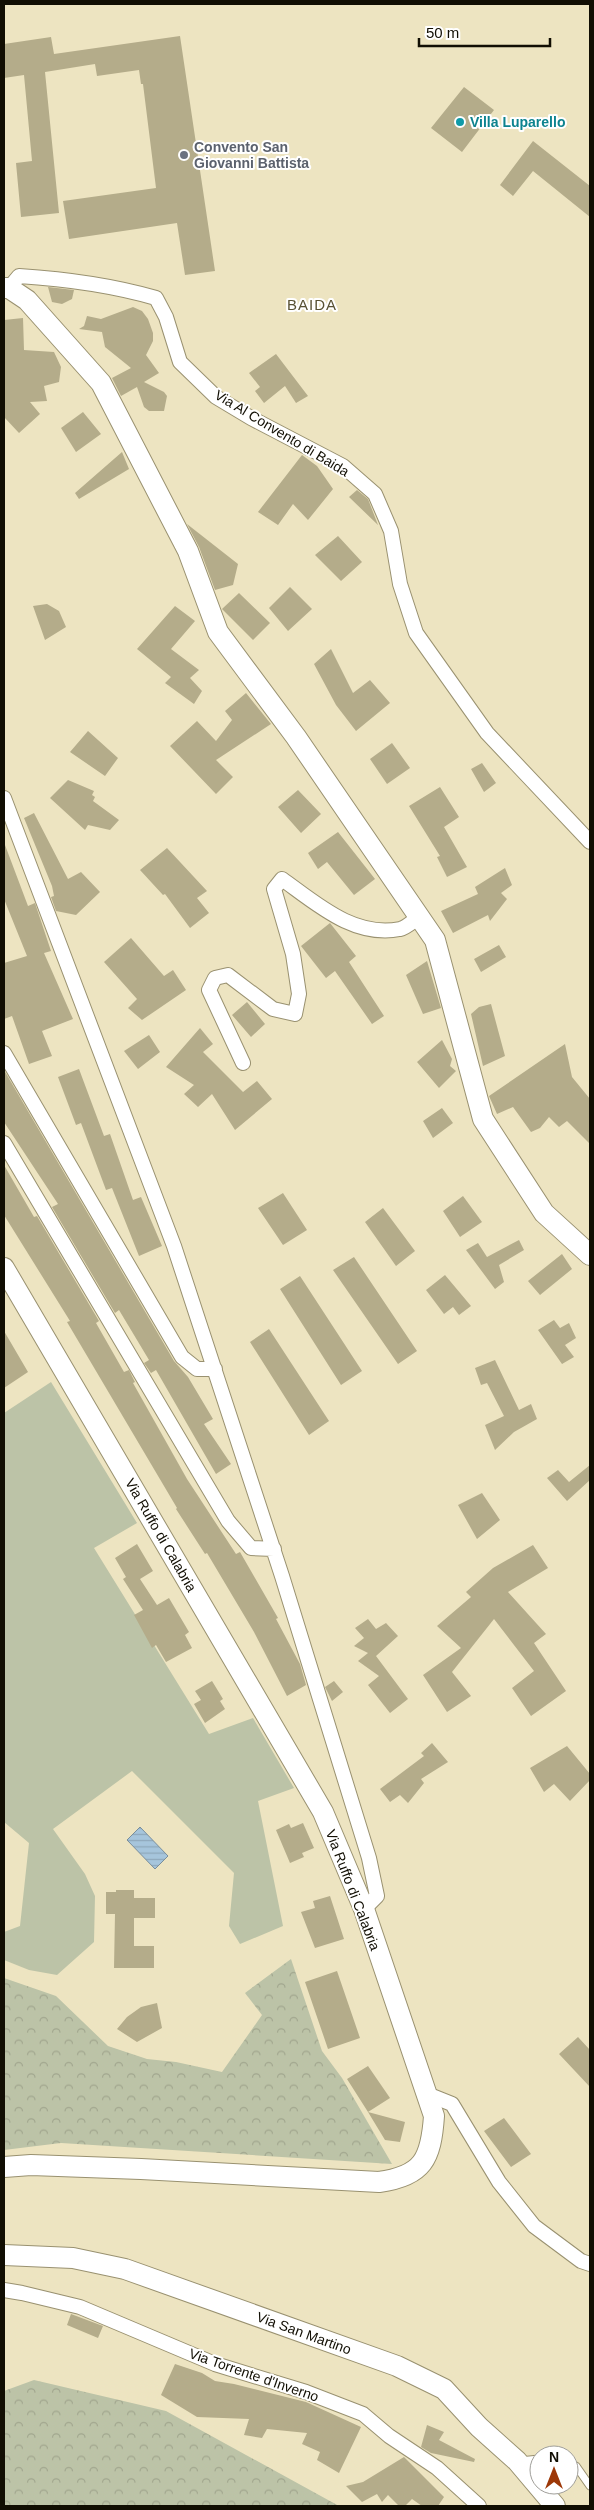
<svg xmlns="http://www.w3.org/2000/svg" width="594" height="2510" viewBox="0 0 594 2510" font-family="Arial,sans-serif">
  <defs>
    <pattern id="forest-crowns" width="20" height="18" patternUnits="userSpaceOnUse" patternTransform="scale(1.25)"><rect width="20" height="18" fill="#bcc3a7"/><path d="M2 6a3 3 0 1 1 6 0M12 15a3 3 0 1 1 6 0" fill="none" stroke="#a1a68e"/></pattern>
    <pattern id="water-rules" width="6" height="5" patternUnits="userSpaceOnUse" patternTransform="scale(1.25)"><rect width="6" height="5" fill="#a6c5dc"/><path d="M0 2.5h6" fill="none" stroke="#8ea8bb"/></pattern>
  </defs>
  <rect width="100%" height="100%" fill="#ede4c1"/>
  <path fill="#bcc3a7" d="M51 1382 137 1523 94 1548 209 1734 253 1718 294 1788 258 1801 283 1926 240 1944 229 1926 234 1873 132 1771 53 1829 85 1874 95 1896 94 1942 57 1975 29 1970 4 1960V1932L20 1926 29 1843 4 1822V1413Z"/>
  <path fill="url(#forest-crowns)" d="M291 1959 322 2051 342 2078 392 2164 61 2143 4 2150V1978L56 1996 108 2046 147 2059 176 2062 222 2072 262 2015 245 1993Z
    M34 2380 166 2411 339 2506H4V2391Z"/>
  <path fill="url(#water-rules)" stroke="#798e9b" d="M140 1827 168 1856 155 1869 127 1840Z"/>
  <path fill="#b4ac8a" d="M180 36 215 271 185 275 177 223 69 239 63 201 156 188 143 84H141L139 70 97 76 95 64 45 72 59 213 21 217 16 163 32 161 24 75 4 78V44L51 37 54 54Z
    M464 87 494 110 462 152 431 128Z
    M533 141 590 186V217L533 171 513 196 500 185Z
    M48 287 74 290 72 299 62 304 52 302Z
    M133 307 142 311 148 319 153 333V341L146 355 159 373 144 382 164 392 167 396 164 411H149L144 407 137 387 121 396 112 378 131 368 105 347 102 332 79 329 84 326 87 316 101 319Z
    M23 318 24 350 54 352 61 367 59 382 44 386 47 401 30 402 40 414 19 433 4 417V320Z
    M276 354 308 396 296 403 285 386 264 403 255 391 260 387 249 373Z
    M83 412 101 434 76 452 61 428Z
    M122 452 129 469 79 499 75 493Z
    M302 455 317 466 333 489 308 520 293 504 278 525 258 512Z
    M357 490 368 499 378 525 349 497Z
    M187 524 238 564 233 585 215 590 199 547Z
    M338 536 362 562 341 581 315 555Z
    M290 587 312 609 288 631 269 608Z
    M239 593 270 623 253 640 222 609Z
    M47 604 59 611 66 627 45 640 33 606Z
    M175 606 195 621 171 649 199 670 190 678 202 691 194 704 165 683 171 677 137 649Z
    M331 649 353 693 370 680 390 703 356 731 336 705 314 664Z
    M246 693 271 724 216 760 233 777 216 794 170 746 197 721 216 741 232 720 225 711Z
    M88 731 118 758 105 776 70 752Z
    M392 743 410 768 387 784 370 759Z
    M482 763 496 783 484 792 471 769Z
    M68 780 94 791 92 795 95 797 93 801 119 820 110 830 88 825 85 830 50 798Z
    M440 787 459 817 444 827 467 867 447 877 437 857 440 856 409 806Z
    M298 790 321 814 301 833 278 807Z
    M34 813 68 879 81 872 100 892 76 915 56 911 51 897 54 896 52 886 24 818Z
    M338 832 375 879 354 895 327 862 318 869 308 853Z
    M5 845 28 906 35 903 51 951 44 953 73 1019 42 1031 52 1056 29 1064 12 1016 4 1019V963L27 956 4 899Z
    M167 848 207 891 197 898 209 913 190 928 165 894 163 895 140 870Z
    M505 868 512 885 501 893 507 899 490 921 488 915 453 933 441 911 478 894 475 887Z
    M330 923 356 956 349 962 384 1016 372 1024 335 971 326 978 301 946Z
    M131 938 164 976 173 970 186 990 142 1020 128 1008 137 999 104 962Z
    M499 945 506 957 481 972 474 959Z
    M427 961 441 1008 423 1014 406 975Z
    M247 1002 265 1024 251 1037 232 1015Z
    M491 1004 505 1056 483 1066 471 1014 479 1007Z
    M200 1028 213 1044 203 1052 243 1092 257 1081 272 1099 235 1130 212 1094 198 1107 184 1094 194 1085 166 1067Z
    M149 1035 160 1052 138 1069 124 1051Z
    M442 1040 452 1059 450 1066 456 1071 439 1088 417 1062Z
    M565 1044 572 1077 590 1099V1144L567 1121 559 1127 549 1117 540 1128 531 1132 513 1107 497 1114 489 1096Z
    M79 1069 104 1136 110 1134 133 1200 141 1197 162 1246 139 1256 112 1188 106 1190 81 1123 76 1125 58 1077Z
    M4 1070 174 1361 188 1377 213 1419 204 1424 231 1464 216 1474 156 1370 151 1373 144 1363 149 1360 119 1310 115 1313 52 1207 58 1204 4 1122Z
    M442 1108 453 1123 433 1138 423 1121Z
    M4 1165 34 1217 37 1216 99 1321 96 1323 124 1372 129 1370 135 1382 133 1383 187 1479 236 1554 240 1552 278 1618 276 1619 300 1664 306 1685 287 1696 254 1632 207 1553 205 1554 176 1509 177 1508 67 1322 70 1321 4 1215Z
    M283 1193 307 1230 283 1245 258 1208Z
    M463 1196 482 1222 460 1237 443 1211Z
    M383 1208 415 1251 396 1266 365 1222Z
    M519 1240 524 1250 499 1265 504 1282 495 1289 466 1250 478 1243 487 1257Z
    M562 1254 572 1269 540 1295 528 1281Z
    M354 1257 417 1351 398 1364 333 1270Z
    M445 1275 471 1306 459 1315 453 1307 444 1314 426 1290Z
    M300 1276 362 1371 341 1385 280 1289Z
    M554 1320 560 1328 569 1323 576 1338 565 1345 574 1357 562 1364 538 1330Z
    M269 1329 329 1421 309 1435 250 1342Z
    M4 1331 28 1372 4 1388Z
    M495 1360 519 1410 531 1404 537 1419 514 1432 495 1450 485 1425 504 1416 487 1383 481 1385 475 1368Z
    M590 1465V1480L567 1501 547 1478 558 1470 569 1482Z
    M482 1493 500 1520 477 1539 458 1505Z
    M137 1544 153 1571 140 1579 157 1605 169 1598 189 1632 185 1635 192 1648 166 1662 156 1645 152 1648 134 1615 143 1610 123 1579 126 1577 115 1558Z
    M533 1545 548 1568 508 1592 546 1634 534 1643 566 1691 531 1716 512 1688 534 1671 494 1619 452 1672 471 1696 447 1712 423 1675 461 1648 437 1626 471 1597 466 1592 493 1568Z
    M368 1619 376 1629 386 1623 398 1636 376 1656 408 1699 390 1713 368 1685 379 1676 358 1661 368 1653 354 1646 364 1638 355 1628Z
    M212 1681 223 1699 220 1701 225 1709 205 1723 194 1704 201 1700 195 1691Z
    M334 1681 343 1692 332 1701 325 1687Z
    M432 1743 448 1762 421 1779 424 1783 408 1803 400 1795 390 1802 380 1789 424 1756 421 1753Z
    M567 1746 590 1774V1780L570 1801 554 1784 544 1792 530 1768Z
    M303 1823 314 1848 302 1853 304 1857 290 1863 276 1830 289 1824 291 1828Z
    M116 1890H134V1898H155V1918H134V1946H154V1968H114L115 1914H106V1892H116Z
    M330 1896 344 1939 315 1948 301 1912 315 1908 313 1901Z
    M337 1971 360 2038 328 2049 305 1982Z
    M157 2003 162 2028 137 2042 117 2029 127 2017 141 2007Z
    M578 2037 590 2050V2087L559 2054Z
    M368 2066 390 2098 368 2112 347 2079Z
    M368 2112 405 2122 400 2142 385 2140Z
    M504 2118 531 2154 511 2167 484 2131Z
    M71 2314 103 2326 98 2338 67 2325Z
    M175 2364 202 2373 215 2381 234 2384 306 2402 361 2427 339 2473 317 2460 320 2452 302 2444 307 2433 267 2429 262 2438 244 2435 249 2419 197 2417 161 2395Z
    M427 2425 444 2432 439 2440 475 2459 474 2462 431 2453 421 2447Z
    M404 2457 444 2497 438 2506H422L412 2499 405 2506H399L388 2495 382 2502 377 2494 362 2502 346 2486 363 2482Z"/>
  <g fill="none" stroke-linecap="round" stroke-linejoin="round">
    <defs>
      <path id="lane" d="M520 2461 539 2459
        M569 2464 576 2466 590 2486"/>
      <path id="street" d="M9 288 19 276C66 279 111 285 156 298L166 317 180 362 216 397 251 418 343 466 375 494 391 531 400 584 416 633 487 733 590 842
        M4 798 174 1246 282 1576 369 1858 377 1896 364 1909
        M4 1053 182 1357 197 1369H215
        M243 1063 209 990 215 978 228 975 273 1009 295 1014 299 994 293 954 274 889 282 879C317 904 354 938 400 929 406 928 413 921 419 917
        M4 1143 228 1521 251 1548 274 1549
        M427 2094 452 2104 499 2182 534 2226 581 2261 590 2264
        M4 2290 22 2293 80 2307 215 2364 306 2392 363 2414 389 2436 437 2468 479 2506"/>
      <path id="secondary" d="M4 288H9L27 300 101 383 188 551 218 632 296 737 435 940 483 1119 544 1213 590 1255
        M4 1268 323 1812 364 1909 434 2116C431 2159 423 2176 379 2182L141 2169 31 2165 4 2167
        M4 2255 73 2258 125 2269 397 2366 444 2389 479 2427 517 2461 555 2506"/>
    </defs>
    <use href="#lane" stroke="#999170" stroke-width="9"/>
    <use href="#street" stroke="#999170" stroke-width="16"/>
    <use href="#secondary" stroke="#999170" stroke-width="22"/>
    <use href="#lane" stroke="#fff" stroke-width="7"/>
    <use href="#street" stroke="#fff" stroke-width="14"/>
    <use href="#secondary" stroke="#fff" stroke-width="20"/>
  </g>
  <circle fill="#0f9aa8" stroke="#fff" stroke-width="2" cx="460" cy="122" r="5"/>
  <circle fill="#6b7280" stroke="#fff" stroke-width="2" cx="184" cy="155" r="5"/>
  <g text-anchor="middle" stroke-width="4" stroke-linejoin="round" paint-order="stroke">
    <g font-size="14" font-weight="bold" fill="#0d838f" stroke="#fff" text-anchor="start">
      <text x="470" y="127">Villa Luparello</text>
    </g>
    <g font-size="14" font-weight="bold" fill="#5b616d" stroke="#fff" text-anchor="start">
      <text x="194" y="152">Convento San<tspan x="194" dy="16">Giovanni Battista</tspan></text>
    </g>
    <g font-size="14" fill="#110e03" stroke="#fff">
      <text transform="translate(282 433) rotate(31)" y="5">Via Al Convento di Baida</text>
      <text transform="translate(161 1535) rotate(60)" y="5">Via Ruffo di Calabria</text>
      <text transform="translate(353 1890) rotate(69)" y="5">Via Ruffo di Calabria</text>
      <text transform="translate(304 2333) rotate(20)" y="5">Via San Martino</text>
      <text transform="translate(254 2375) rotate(19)" y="5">Via Torrente d'Inverno</text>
    </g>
    <g font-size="15" letter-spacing="1" fill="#585133" stroke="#fff">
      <text x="312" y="310">BAIDA</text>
    </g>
  </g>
  <rect width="594" height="2510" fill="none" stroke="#110e03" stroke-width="10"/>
  <g transform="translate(554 2470)"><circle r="24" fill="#ffffff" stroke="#a09f9a"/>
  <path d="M0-4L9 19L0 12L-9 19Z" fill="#9d3808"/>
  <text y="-8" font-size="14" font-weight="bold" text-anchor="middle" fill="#110e03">N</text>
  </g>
  <path d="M419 38v8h131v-8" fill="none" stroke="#110e03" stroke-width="2.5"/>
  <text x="426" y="38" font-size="15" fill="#110e03" stroke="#ffffff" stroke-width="4" paint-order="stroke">50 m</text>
</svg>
